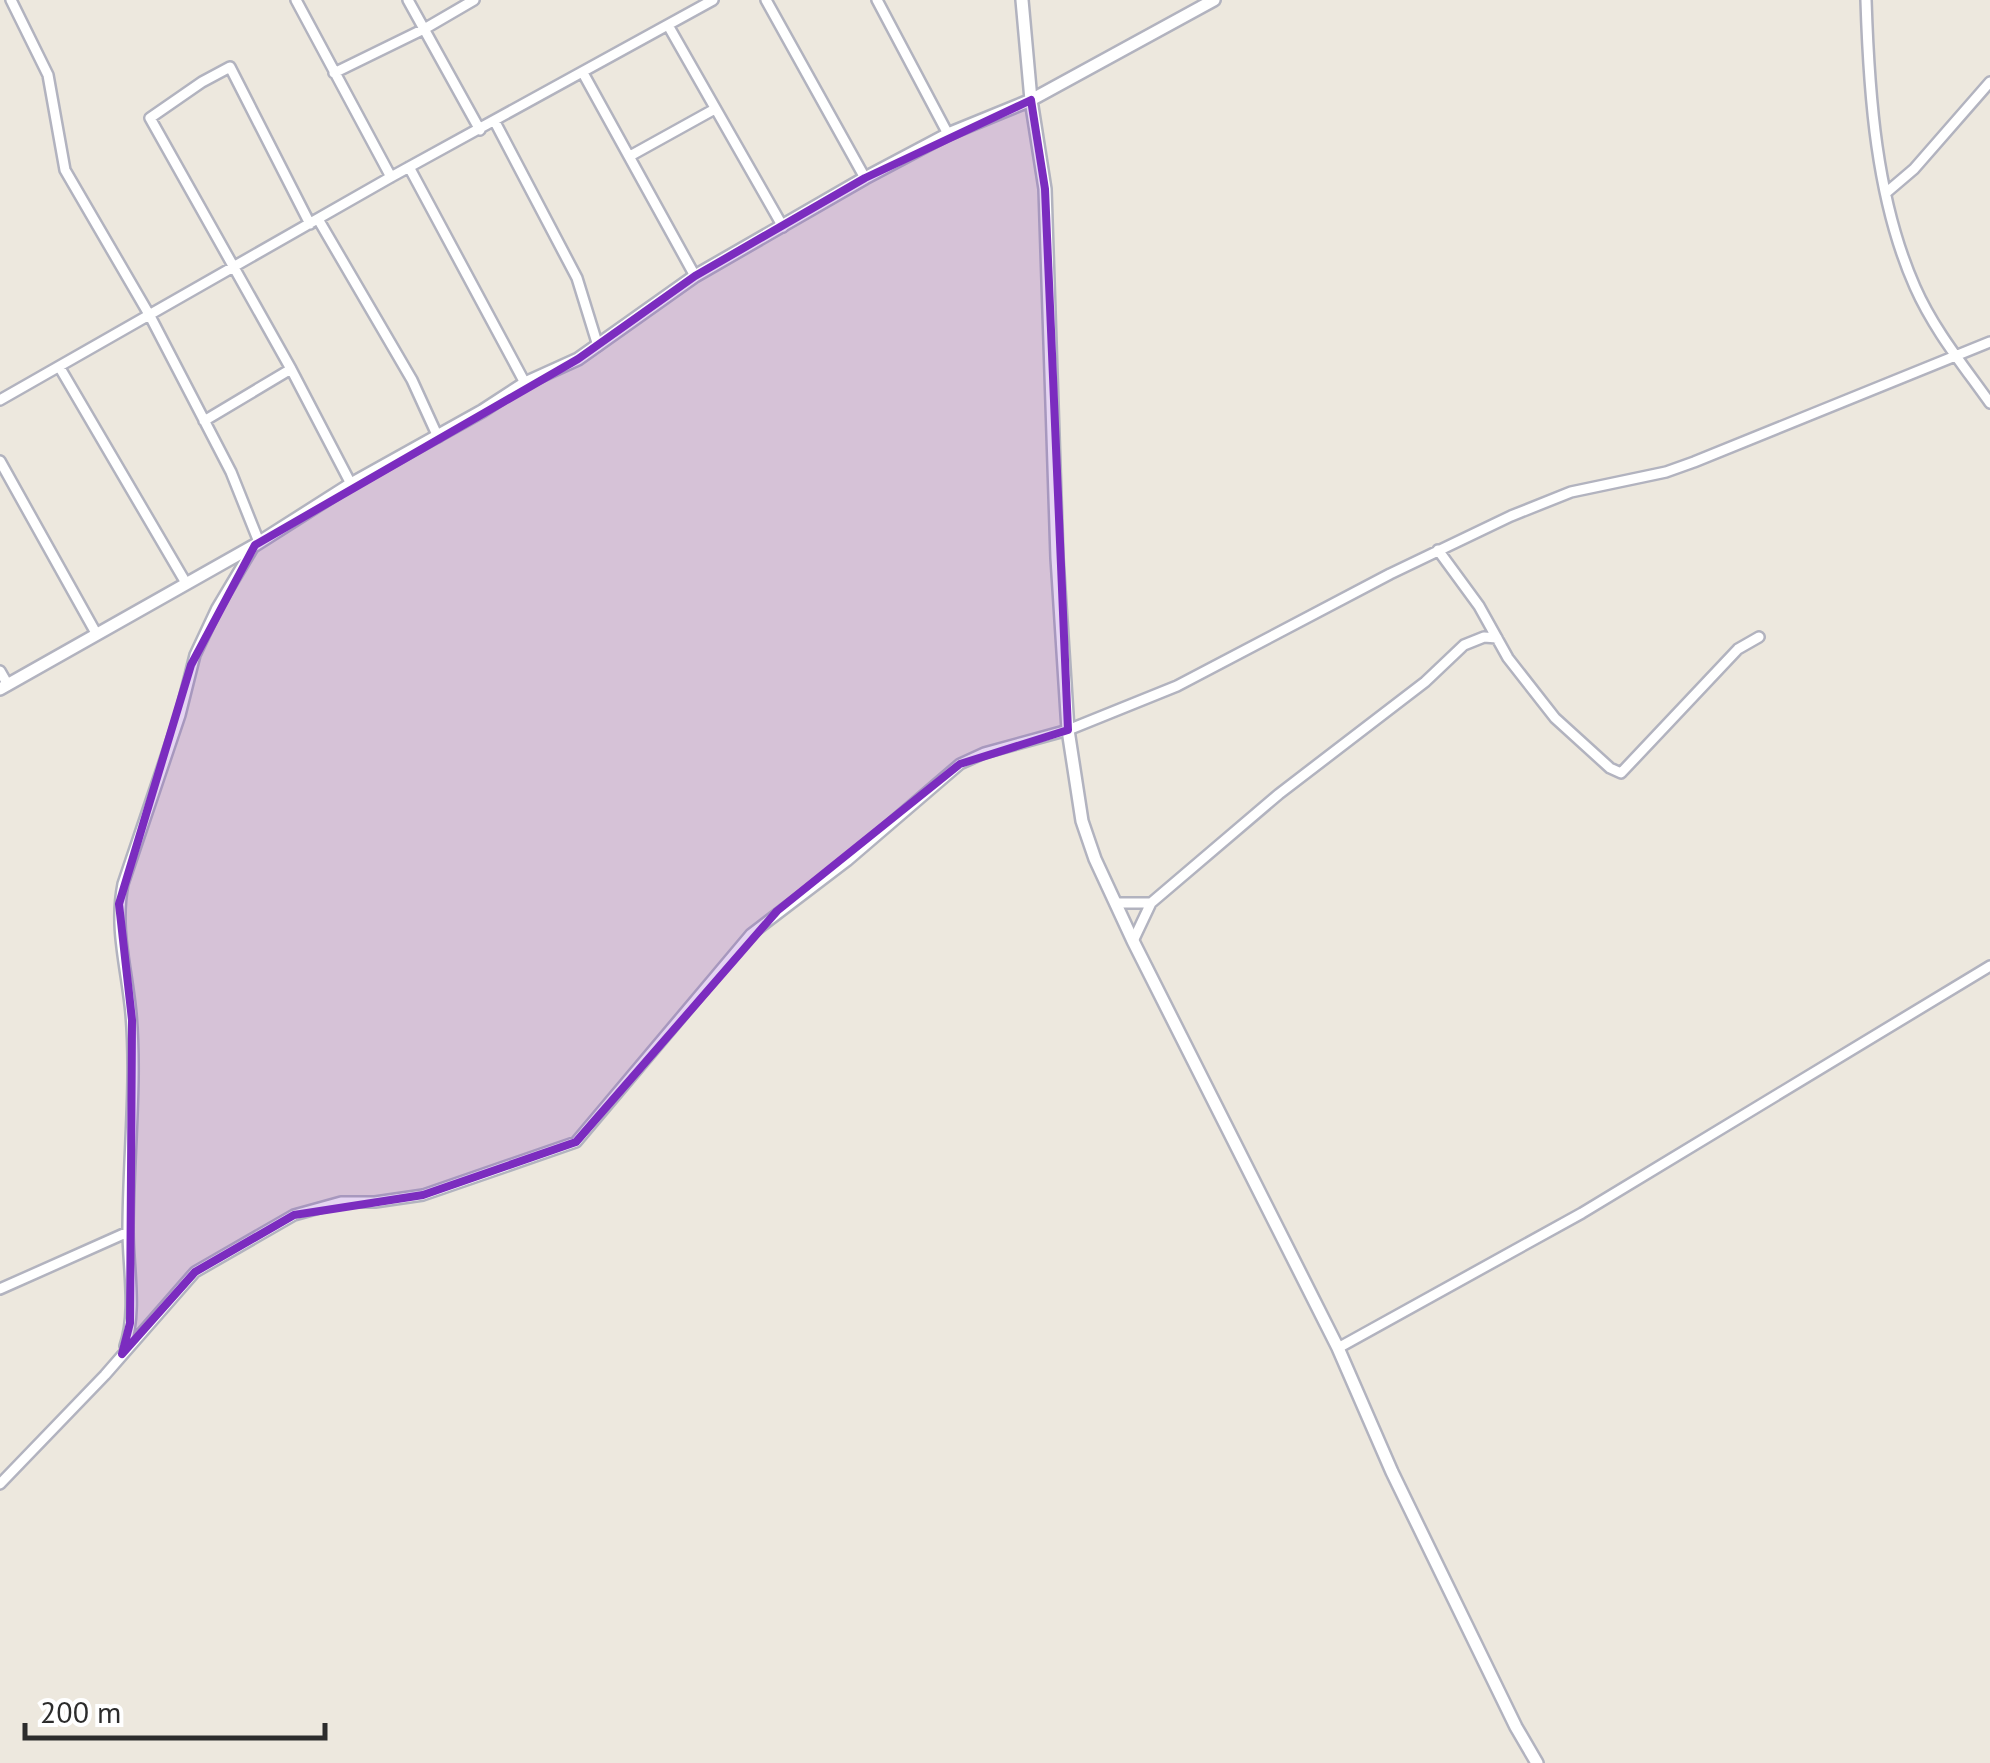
<svg xmlns="http://www.w3.org/2000/svg" width="1990" height="1763" viewBox="0 0 1990 1763" font-family="'PT Sans',sans-serif">
  <rect width="100%" height="100%" fill="#ede8de"/>
  <g fill="none" stroke-linecap="round" stroke-linejoin="round">
    <defs>
      <path id="minor" d="M11 0 48 75 65 170 150 316 231 472 259 542
        M296 0 391 177
        M408 0 480 130
        M766 0 865 178
        M877 0 948 134
        M1866 0C1869 95 1876 199 1915 287 1934 330 1963 365 1990 403
        M669 27 783 227
        M334 73 426 28 474 0
        M583 73 695 276
        M495 122 577 278 598 346
        M630 156 713 110
        M409 167 525 383
        M1887 192 1914 169 1990 82
        M318 219 412 380 438 437
        M310 224 230 67 202 82 150 118 291 369 351 484
        M60 368 186 583
        M0 400 391 177 713 0
        M204 421 291 369
        M0 461 96 633
        M1438 550 1479 606 1508 658 1555 718 1610 768 1621 773 1738 649 1759 637
        M0 671 8 685
        M1115 903H1151L1279 794 1425 682 1464 645 1484 637 1497 638
        M1133 941 1151 903
        M0 1289 128 1232
        M125 1346C137 1312 128 1267 128 1231 128 1161 137 1083 131 1014 127 969 114 929 123 884L180 715 195 655 217 608 254 546
        M1338 1348 1582 1213 1990 966
        M0 1484 105 1375 195 1272 294 1215 341 1202H375L423 1195 576 1142 751 934 847 861 960 764 984 753 1068 730 1177 686 1390 574 1511 516 1571 492 1666 472 1694 462 1990 342"/>
      <path id="tertiary" d="M1022 0 1031 100 1045 189 1057 558 1068 730 1082 821 1095 859 1133 941 1338 1348 1392 1472 1516 1727 1537 1763
        M0 689 255 545 351 484 482 411 525 383 578 359 695 276 865 178 948 134 1031 100 1214 0"/>
    </defs>
    <use href="#minor" stroke="#b2b3bf" stroke-width="14"/>
    <use href="#tertiary" stroke="#b2b3bf" stroke-width="16"/>
    <use href="#minor" stroke="#fff" stroke-width="9"/>
    <use href="#tertiary" stroke="#fff" stroke-width="11"/>
  </g>
  <path fill="#7b2cbf" fill-opacity="0.2" stroke="#7b2cbf" stroke-width="8" stroke-linejoin="round" d="M1031 100 1045 189 1068 730 960 764 777 911 576 1142 423 1195 294 1215 195 1272 122 1354 130 1323 132 1020 119 904 191 665 255 545 578 359 695 276 865 178Z"/>
  <path d="M25 1723v15h300v-15" fill="none" stroke="#2c2c2c" stroke-width="5"/>
  <text x="40" y="1723" font-size="30" fill="#2c2c2c" stroke="#ffffff" stroke-width="8" paint-order="stroke">200 m</text>
</svg>
